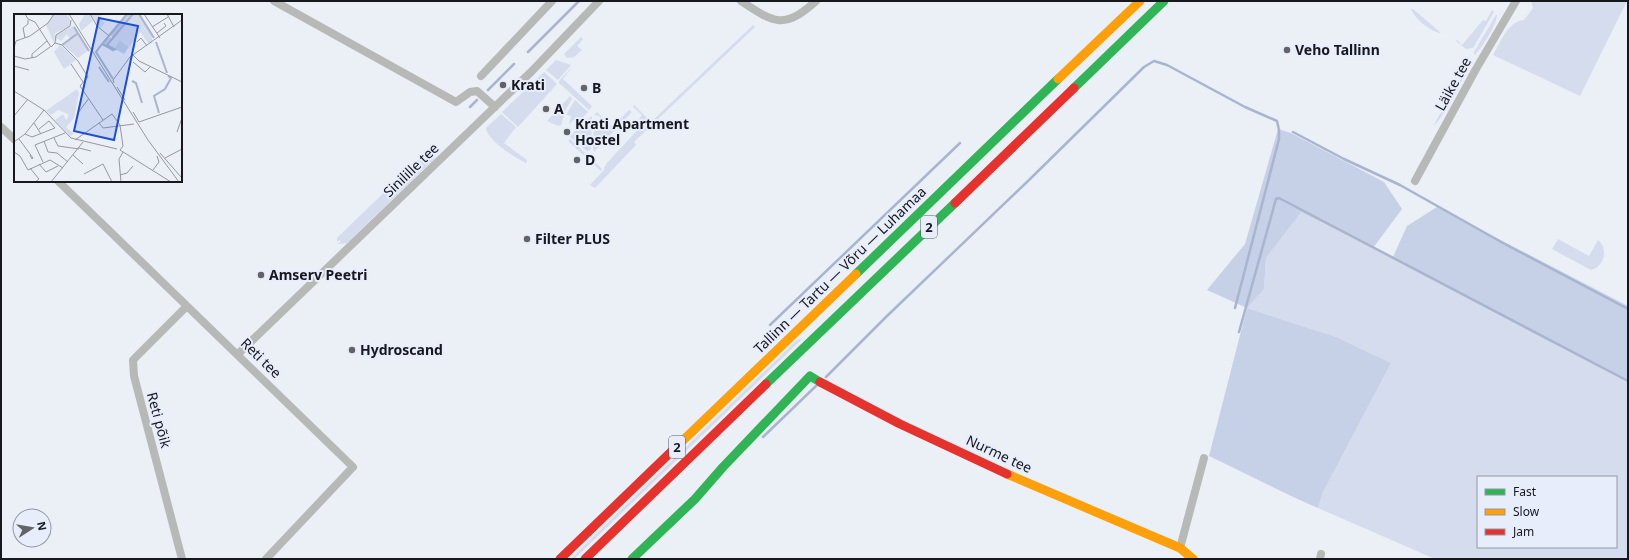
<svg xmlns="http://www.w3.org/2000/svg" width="1629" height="560" viewBox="0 0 1629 560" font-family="'Noto Sans',sans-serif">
  <rect width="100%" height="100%" fill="#ebeff6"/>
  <path fill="#d4dced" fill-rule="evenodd" d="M1531 1H1627L1580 96 1493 55C1501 42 1507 22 1524 20L1533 8Z
    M1411 9H1413L1441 33C1431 32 1415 19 1411 9Z
    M1492 10 1494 12 1473 48 1466 49 1456 41 1457 40 1462 45 1483 20 1486 21Z
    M1496 15H1497C1497 24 1481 50 1474 55V52Z
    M753 25 755 27 636 140 634 142 636 145 595 188 590 185 605 169 604 168 606 164 644 123 639 119 642 115 633 107 634 105 651 122Z
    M581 37 583 39 577 46 582 50 574 57 567 58 564 54Z
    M556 60 571 65 558 80 546 70Z
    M573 66 563 79 592 106 589 110 559 83V81Z
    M544 72 557 84 518 127 502 112Z
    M1464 74C1462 84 1441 121 1433 126Z
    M570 96 572 99 566 109 561 125 558 126 547 121Z
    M575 100 588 112 581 119 573 120 569 125 571 116 567 115V113Z
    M629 110 632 112 594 152 593 148 594 124H599L600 116 594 115 597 112 612 127Z
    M501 114 516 127 504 143 527 160 526 163C515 158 487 140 486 128Z
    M592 116 591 149 589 151H587L570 137 575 131 582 130 585 121Z
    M570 139 602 169 601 171 568 141Z
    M433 147 436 152 434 159 347 243 338 244 341 241 339 240 337 242V238L429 149Z
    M1301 211 1373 248 1393 257 1628 380V559H1435L1318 508 1323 492 1391 363 1336 337 1247 308 1264 289 1266 258ZM1478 477H1616V547H1478Z
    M1558 239 1589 256 1598 240C1609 249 1604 267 1591 270L1552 249Z
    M803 338 574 559H570L797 340Z"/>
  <path fill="#c6d0e7" d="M1278 129 1291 133 1384 182 1402 209 1373 248 1301 212 1266 258 1264 289 1247 308 1336 337 1391 363 1323 492 1318 508C1281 492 1245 473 1209 456L1247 308 1207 290 1245 244Z
    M1437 207 1628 306V380L1393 257 1407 226Z"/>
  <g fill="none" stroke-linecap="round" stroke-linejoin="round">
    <path stroke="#a9b5ce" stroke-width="2.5" d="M528 52 579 1
      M488 90 514 64
      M470 107 477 100
      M1293 132 1344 159 1400 185 1503 243 1628 309
      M770 325 960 143
      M1239 332 1276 199 1279 198 1628 381
      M826 377 887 316 1028 181 1144 67 1154 61 1167 65 1245 107 1277 121 1279 130V139L1235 308
      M763 437 816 386"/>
    <path stroke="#b6b9b6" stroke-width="8" d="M274 1 456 102 470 92 477 91 495 107
      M741 1C774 23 784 30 816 1
      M481 76 552 1
      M1 127 15 140
      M58 181 353 467 266 559
      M1415 181 1476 69 1516 1
      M238 354 531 72 599 1
      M1180 548 1204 458
      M182 559 134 376 133 360 187 306
      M1320 559 1321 554"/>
    <path stroke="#30b455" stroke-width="9" d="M1074 88 1164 1
      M856 274 1058 79
      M766 384 955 203
      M632 559 695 499 723 467 810 376 820 382"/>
    <path stroke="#ff9f0a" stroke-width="9" d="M1058 79 1140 1
      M674 449 856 274
      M1007 474 1180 548 1193 559"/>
    <path stroke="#e5322d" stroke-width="9" d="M955 203 1074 88
      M820 382 900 424 1007 474
      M560 559 674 449
      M585 559 766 384"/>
  </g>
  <g fill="#616369" stroke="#e7edfb" stroke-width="1.5">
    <circle cx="1287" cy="50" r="4"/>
    <circle cx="503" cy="85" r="4"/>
    <circle cx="584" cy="88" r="4"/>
    <circle cx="546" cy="109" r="4"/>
    <circle cx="567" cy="132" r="4"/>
    <circle cx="577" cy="160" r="4"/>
    <circle cx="527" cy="239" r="4"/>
    <circle cx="261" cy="275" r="4"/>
    <circle cx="352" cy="350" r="4"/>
  </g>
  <g text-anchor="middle" stroke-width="4" stroke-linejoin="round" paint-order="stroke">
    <g fill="#e7edfb" stroke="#555860" stroke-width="1">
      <rect x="921" y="216" width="16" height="22" rx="3"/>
      <rect x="669" y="436" width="16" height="22" rx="3"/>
    </g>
    <g font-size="13" font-weight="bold" fill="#16181d">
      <text x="929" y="232">2</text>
      <text x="677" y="452">2</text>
    </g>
    <g font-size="14" font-weight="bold" fill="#16181d" stroke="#e7edfb" text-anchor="start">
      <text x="1295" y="55">Veho Tallinn</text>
      <text x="511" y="90">Krati</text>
      <text x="592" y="93">B</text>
      <text x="554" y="114">A</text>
      <text x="575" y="129">Krati Apartment<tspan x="575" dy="16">Hostel</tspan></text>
      <text x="585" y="165">D</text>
      <text x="535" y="244">Filter PLUS</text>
      <text x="269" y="280">Amserv Peetri</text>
      <text x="360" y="355">Hydroscand</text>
    </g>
    <g font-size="14" fill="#16181d" stroke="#e7edfb">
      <text transform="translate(1453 84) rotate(-61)" y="5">Läike tee</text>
      <text transform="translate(411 170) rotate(-44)" y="5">Sinilille tee</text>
      <text transform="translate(840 270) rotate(-44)" y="5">Tallinn — Tartu — Võru — Luhamaa</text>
      <text transform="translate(261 358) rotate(44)" y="5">Reti tee</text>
      <text transform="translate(159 420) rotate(75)" y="5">Reti põik</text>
      <text transform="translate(999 454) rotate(25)" y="5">Nurme tee</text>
    </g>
  </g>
  <g transform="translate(14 14)">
    <rect width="168" height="168" fill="#ebeff6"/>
    <path d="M40 0H53L56 6 55 13 41 19 40 29 32 11ZM71 0H75L79 7 67 17 65 10ZM76 0H88L85 4 91 9 86 14ZM119 0H125L138 19V29L135 30 126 18 115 33 107 26 100 35 95 30ZM59 12 75 36 64 44 48 30 56 25 53 20 47 27 43 24 42 29V21ZM46 31 62 46 50 55 40 38ZM63 75 65 79 60 104 52 113 60 120 56 122 41 106 49 100 52 106 54 104V100L44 96 37 101 30 95 33 96Z" fill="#d4dced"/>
    <path d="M113 0H119L99 24 96 20ZM96 23 98 25 95 30 100 35 106 26 115 33 110 40 101 35 99 38 88 30Z" fill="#c6d0e7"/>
    <path fill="none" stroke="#a9b5ce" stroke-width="2" d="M125 0 140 24M60 13 75 37M142 28 153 59M89 29 113 0M48 31 63 20M102 36 93 31 119 0M85 53 95 68M99 65 82 38 88 30 100 36M118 67 122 69 128 89M145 99 140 82 151 75 157 64 154 62"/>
    <path fill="none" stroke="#96999f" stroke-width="1" d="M11 0 14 5 21 8 37 33M55 0 134 126 165 168M76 0 83 12 94 21M130 0 146 24M153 0 160 13M138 13 154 3M143 19 152 12 150 9M11 24 9 14 14 10V6M123 28 127 24 133 32M41 29 48 31 64 47 74 63 66 72 89 106M37 33 41 29 42 21 56 12 57 6M0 34 2 27 16 22 34 9 40 0M119 41 125 47 168 68M0 42 11 45 22 43 36 33M18 44V40L33 27M119 48 131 58 136 53M57 50 69 68M0 52 15 56M100 69 99 66 116 43 168 6M103 73 111 86M0 77 30 96 57 124 103 135M119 98 125 108 168 93M64 99 75 84M0 102 14 85M20 109 27 120M85 109 89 114 120 110M163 118 168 104M11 120 18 123 41 114 35 107 25 115M40 124 44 132 65 135M5 125 19 144 18 145 16 141M61 126 98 100 106 111 109 132 106 136M30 127 34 138 43 139 54 148M0 128 11 120 30 96M65 134 77 137M106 136 157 168M0 138 6 142 14 156 36 146 49 154M146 139 167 163M59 141 69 150M151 144 168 135M29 148 21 131 51 119M25 150 32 158 44 152M16 154 25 165 21 168M139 156 145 148 143 142M70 160 89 150 98 168M106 161 113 159 119 152M37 168 69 128M107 168 105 145 109 138"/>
    <path fill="#1d4ed8" fill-opacity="0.15" stroke="#1d4ed8" stroke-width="2" d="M85 4 124 12 100 126 60 117Z"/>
    <rect width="168" height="168" fill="none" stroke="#16181d" stroke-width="2"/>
  </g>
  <rect width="1629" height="560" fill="none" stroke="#16181d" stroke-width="4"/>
  <rect x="1477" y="476" width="140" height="72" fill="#e7edfb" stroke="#9398a2"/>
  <rect x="1485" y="489" width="20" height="6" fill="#30b455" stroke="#9398a2"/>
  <text x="1513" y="496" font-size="12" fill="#16181d">Fast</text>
  <rect x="1485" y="509" width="20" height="6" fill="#ff9f0a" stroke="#9398a2"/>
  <text x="1513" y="516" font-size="12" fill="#16181d">Slow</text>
  <rect x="1485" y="529" width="20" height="6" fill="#e5322d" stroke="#9398a2"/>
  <text x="1513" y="536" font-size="12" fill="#16181d">Jam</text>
  <g transform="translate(32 528) rotate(78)"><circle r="19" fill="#e7edfb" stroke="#9398a2"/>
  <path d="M0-3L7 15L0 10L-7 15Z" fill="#616369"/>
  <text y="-6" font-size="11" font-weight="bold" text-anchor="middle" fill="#16181d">N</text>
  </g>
</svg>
